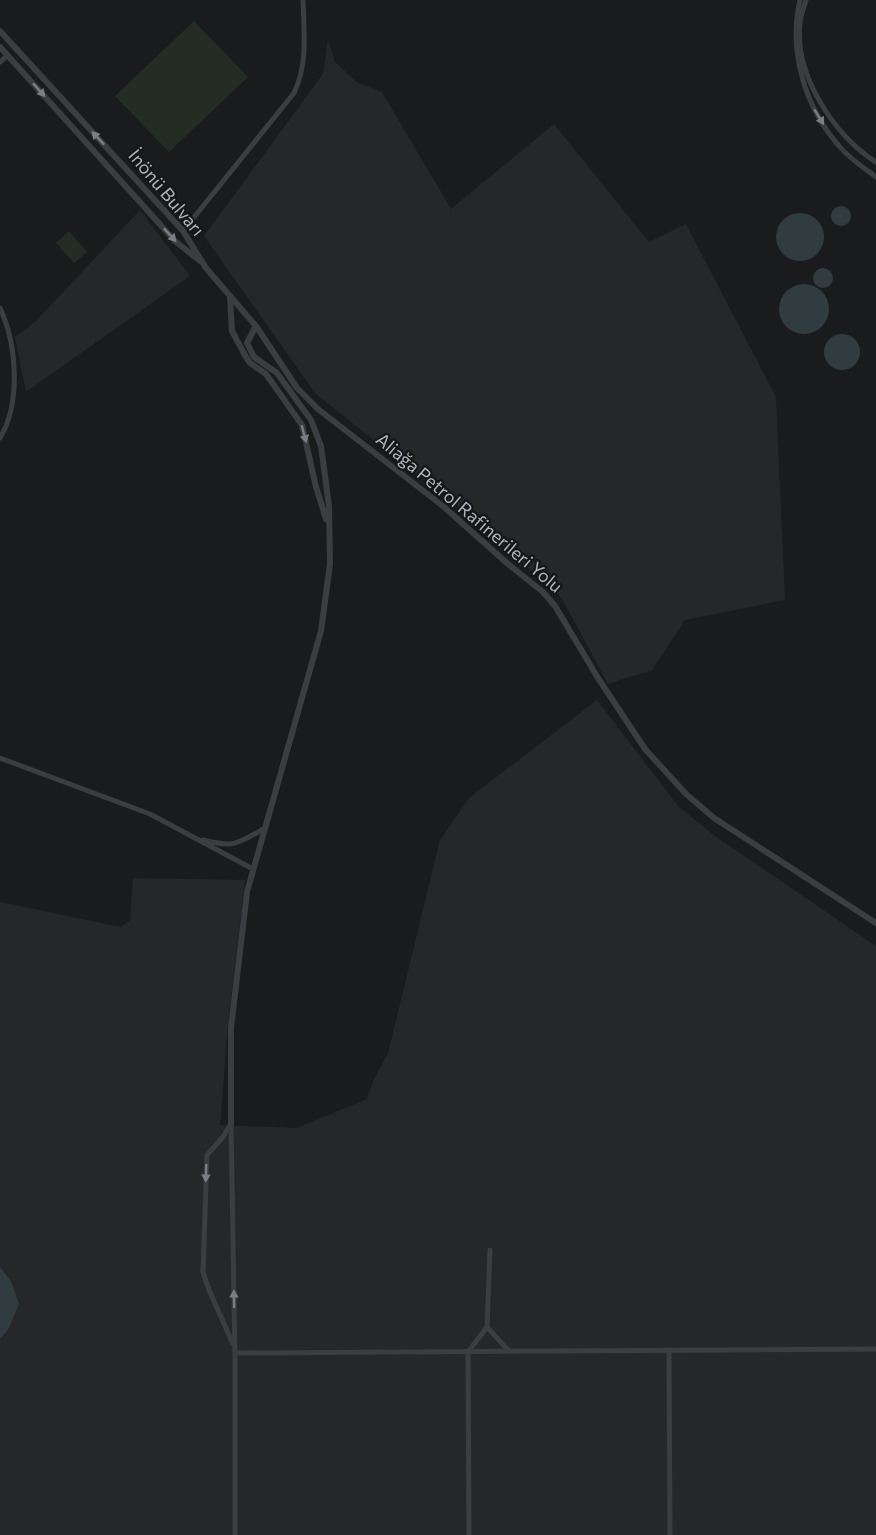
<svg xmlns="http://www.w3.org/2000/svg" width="876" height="1535" viewBox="0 0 876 1535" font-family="Commissioner,sans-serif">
  <rect width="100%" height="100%" fill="#1a1b1c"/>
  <path fill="#262729" d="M328 40 335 62 358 83 382 92 451 209 554 124 649 242 686 224 776 397 785 600 685 620 652 670 608 684 561 597 480 525 315 393 204 236 323 74Z
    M140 210 190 276 26 392 15 337 36 321Z
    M597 700 679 807 715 836 876 946V1535H0V1339L8 1330 11 1281 0 1267V902L121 927 130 920 133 878 245 880 228 1025 220 1125 297 1128 367 1099 373 1081 388 1053 440 840 469 798Z"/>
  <path fill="#252c24" d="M194 21 248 77 169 152 115 96Z
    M69 231 87 252 74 263 56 243Z"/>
  <path fill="#313c40" d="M831 216a10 10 0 1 1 20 0a10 10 0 1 1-20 0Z
    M776 237a24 24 0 1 1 48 0a24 24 0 1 1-48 0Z
    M813 278a10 10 0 1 1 20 0a10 10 0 1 1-20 0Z
    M779 309a25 25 0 1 1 50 0a25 25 0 1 1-50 0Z
    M824 352a18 18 0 1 1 36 0a18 18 0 1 1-36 0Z
    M0 1267 11 1281 19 1304 8 1330 0 1339Z"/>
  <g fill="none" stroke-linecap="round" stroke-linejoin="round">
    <path stroke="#3c3d41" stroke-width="5" d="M800 0C788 51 805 108 840 147 850 159 864 168 876 177
      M806 0C804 7 801 15 800 23 794 74 834 136 876 162
      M0 62 8 55
      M183 231 294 93C308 64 304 32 303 0
      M0 308C17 344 21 403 0 438
      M0 758 150 814 253 869
      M203 840C235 848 237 844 265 828
      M231 1123 235 1357V1535
      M230 1125 223 1137 207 1155 203 1272 209 1290 233 1344
      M487 1327 509 1351
      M669 1350 670 1535
      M235 1353 876 1349
      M469 1535 468 1352 487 1327 490 1250"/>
    <path stroke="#3c3d41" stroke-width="6" d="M0 31 183 231 206 268 256 326 297 388 318 409 444 507 508 564 543 592 555 606 598 678 645 749 686 794 714 818 876 923
      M0 47 175 241 200 261
      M230 297 232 331 246 357 250 363 266 374 302 425 316 487 326 519
      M231 1123V1028L247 892 321 631 330 564 329 506 321 446 311 420 277 373 254 357 247 343 256 326"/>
  </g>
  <defs><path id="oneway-solid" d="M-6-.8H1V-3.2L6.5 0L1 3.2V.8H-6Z" transform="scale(1.5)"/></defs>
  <g fill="#7b7e84">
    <use href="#oneway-solid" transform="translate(39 90) rotate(48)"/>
    <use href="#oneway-solid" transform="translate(819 117) rotate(59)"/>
    <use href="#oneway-solid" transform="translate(98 138) rotate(-133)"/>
    <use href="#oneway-solid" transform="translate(170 235) rotate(47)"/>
    <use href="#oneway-solid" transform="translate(304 434) rotate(75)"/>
    <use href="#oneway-solid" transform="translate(206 1173) rotate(92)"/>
    <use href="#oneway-solid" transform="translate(234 1299) rotate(-91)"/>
  </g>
  <g text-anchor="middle" stroke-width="4.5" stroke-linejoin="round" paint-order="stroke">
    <g font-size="18" fill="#aeb4bb" stroke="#151617">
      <text transform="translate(166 193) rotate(50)" y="6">İnönü Bulvarı</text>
      <text transform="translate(469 513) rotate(40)" y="6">Aliağa Petrol Rafinerileri Yolu</text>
    </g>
  </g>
</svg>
